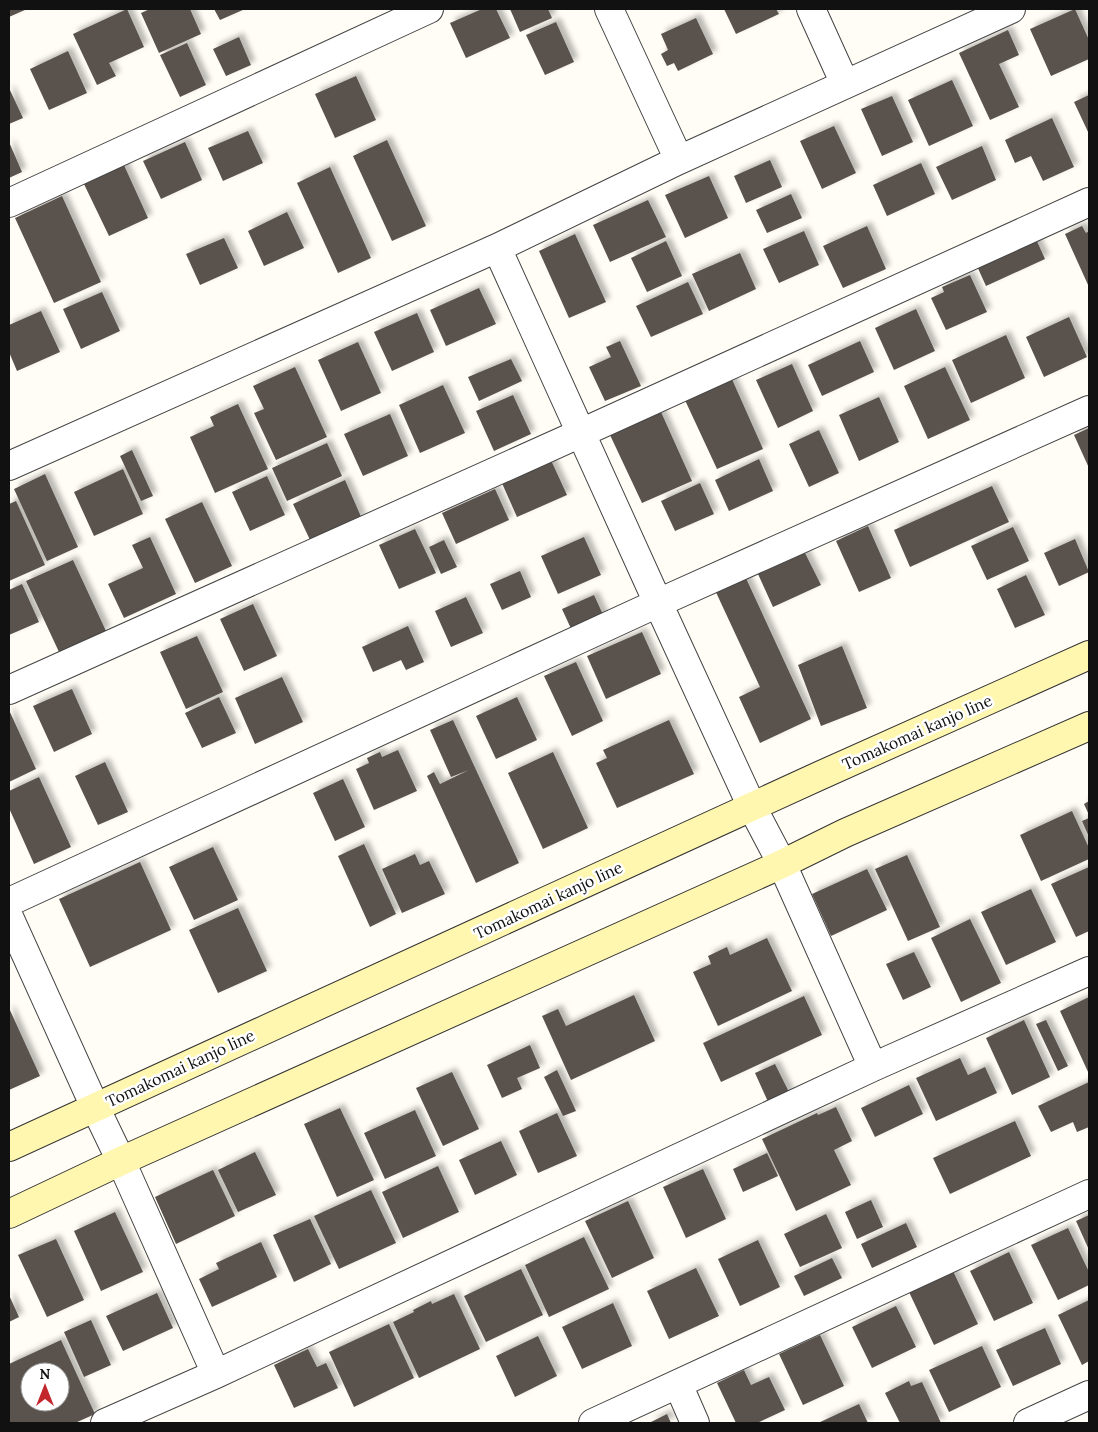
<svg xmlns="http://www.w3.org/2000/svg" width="1098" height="1432" viewBox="0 0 1098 1432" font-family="Lora,serif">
  <defs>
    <filter id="shadow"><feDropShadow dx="4.5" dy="-4.5" stdDeviation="2.5" flood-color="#0004"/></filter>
  </defs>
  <rect width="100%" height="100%" fill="#fffdf5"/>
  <path fill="#5a524d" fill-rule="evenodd" filter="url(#shadow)" d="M9 9H27L9 17Z
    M127 9 144 47 109 63 116 76 97 85 73 34Z
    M150 9H190L201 34 159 53 141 13Z
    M214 9H245L220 20Z
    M482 9H496L510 38 466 58 450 23Z
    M510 9H548L552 18 520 32Z
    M724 9H776L779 14 736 34Z
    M1075 9 1089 40V59L1051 76 1030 29Z
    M696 18 713 54 678 71 674 63 667 66 661 54 668 50 661 34Z
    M556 22 574 62 545 75 526 35Z
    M1008 30 1019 55 999 64 1019 107 990 120 959 53Z
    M239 37 251 65 226 76 213 49Z
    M187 43 206 85 180 97 160 55Z
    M68 51 87 93 49 110 30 69Z
    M356 76 376 120 335 138 315 94Z
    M952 80 973 126 929 146 908 100Z
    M9 88 23 118 9 124Z
    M1089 95V134L1074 102Z
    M892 96 913 142 882 156 861 109Z
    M1052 118 1074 167 1043 181 1031 156 1015 163 1005 140Z
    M834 126 856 173 822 189 800 141Z
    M248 131 263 163 223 181 208 148Z
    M387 140 426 226 392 241 353 156Z
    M9 142 22 172 9 178Z
    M185 142 202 180 161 199 143 161Z
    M982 146 996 180 952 200 936 167Z
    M770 160 782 187 746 203 734 176Z
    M123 163 148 218 109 236 83 182Z
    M921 163 935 194 887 216 873 185Z
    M330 167 371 258 338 273 297 183Z
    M709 176 728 218 685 238 665 195Z
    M791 194 802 218 767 233 756 210Z
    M62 196 101 282 54 303 15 218Z
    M648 200 666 237 610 262 593 225Z
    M287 212 304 248 264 266 248 231Z
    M867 226 886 269 843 288 823 246Z
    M1082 226 1086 233 1089 231V287L1065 234Z
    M804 231 819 265 779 283 763 249Z
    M575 234 606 302 569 318 539 251Z
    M1035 237 1045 259 986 286 976 264Z
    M224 238 238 268 200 285 186 254Z
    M666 241 682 276 647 292 631 258Z
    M740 253 756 289 709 311 692 274Z
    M970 275 987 312 946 330 931 298 944 292 942 287Z
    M688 282 703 314 651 337 636 306Z
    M479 288 496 324 446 346 430 310Z
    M102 292 120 331 81 349 63 309Z
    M916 309 935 351 894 370 875 328Z
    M41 311 60 352 17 371 9 352V325Z
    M417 313 434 352 392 371 374 332Z
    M1069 317 1087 357 1044 377 1026 337Z
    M1006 335 1025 378 971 403 952 360Z
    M620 341 641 386 605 401 589 367 611 357 606 347Z
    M860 341 874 372 822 396 808 365Z
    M358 342 381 393 341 411 318 360Z
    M511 359 522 381 479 401 468 377Z
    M792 364 813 411 778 428 756 380Z
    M295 367 327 437 276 460 254 413 264 409 253 386Z
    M945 367 970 420 928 439 904 386Z
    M731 377 763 449 717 469 684 398Z
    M443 385 465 433 420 453 399 405Z
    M513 395 531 434 494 451 476 411Z
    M879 397 899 442 859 461 839 415Z
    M238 404 268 469 215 493 190 437 214 426 210 417Z
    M661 412 692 481 642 503 610 435Z
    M390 414 408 456 363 476 344 434Z
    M1089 428V468L1074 435Z
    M819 430 839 473 809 487 789 444Z
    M327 443 342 476 287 501 272 468Z
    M132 450 153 496 141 501 120 456Z
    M550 458 567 495 517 517 501 481Z
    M759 459 773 491 729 511 715 480Z
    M123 469 143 514 94 536 74 492Z
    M45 474 78 547 47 561 14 489Z
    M267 476 285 515 250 531 232 492Z
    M345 480 362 519 311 542 293 504Z
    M700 483 714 514 675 531 661 501Z
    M992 486 1009 522 910 567 894 530Z
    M495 489 509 520 456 544 442 513Z
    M16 501 45 565 9 581V504Z
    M202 502 232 566 195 583 165 519Z
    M868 526 891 578 859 592 836 541Z
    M1013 527 1029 561 987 580 971 546Z
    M415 529 436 573 399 589 379 545Z
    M150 537 176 594 124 618 108 584 143 568 132 545Z
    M584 537 601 575 558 594 541 556Z
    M1075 539 1089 572 1059 586 1044 553Z
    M444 540 457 567 441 574 429 547Z
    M805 553 821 585 773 607 758 574Z
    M73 560 106 631 59 652 26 581Z
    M520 571 531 597 502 610 490 584Z
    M744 574 811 719 760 743 739 697 760 687 714 588Z
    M1026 575 1045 615 1015 628 997 589Z
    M22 584 39 622 9 635V590Z
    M594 595 605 619 573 633 562 609Z
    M466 597 483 633 451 647 435 611Z
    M253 604 277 656 244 671 220 619Z
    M408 626 424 662 406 670 401 660 373 672 362 647Z
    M642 632 661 674 606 699 587 656Z
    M197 636 223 692 186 709 160 652Z
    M842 646 867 708 821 726 798 665Z
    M576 662 603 721 572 736 544 676Z
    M282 677 303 722 255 744 235 698Z
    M72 689 92 734 54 752 33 706Z
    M219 697 236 733 202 748 185 713Z
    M517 697 537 740 496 759 476 716Z
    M9 710 36 769 9 782Z
    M453 720 519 863 476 883 427 776 434 772 440 784 469 770 451 777 430 730Z
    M669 720 694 774 617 808 596 763 607 758 603 750Z
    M398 750 417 791 374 810 356 769 369 763 367 758 380 752 382 757Z
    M553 752 588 828 543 849 508 773Z
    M105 762 128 812 98 825 75 776Z
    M39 777 71 847 34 864 9 808V791Z
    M343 779 365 827 335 841 313 793Z
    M1089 801V815L1084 804Z
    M1072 811 1089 848V859L1041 881 1020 835Z
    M1089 818V837L1082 821Z
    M364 844 396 914 370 927 338 856Z
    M213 847 238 900 194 920 169 867Z
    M415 854 420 865 429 861 445 894 402 913 382 869Z
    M907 855 940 927 908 941 875 869Z
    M140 862 171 930 90 967 59 899Z
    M1089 867V931L1076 937 1051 884Z
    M867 869 887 910 831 936 812 894Z
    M1031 889 1056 942 1006 965 981 912Z
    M238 908 267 971 218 993 189 930Z
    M970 919 1001 983 961 1002 931 938Z
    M767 938 792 991 718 1026 693 972 711 964 708 956 727 947 730 955Z
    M914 952 931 987 903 1000 886 964Z
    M634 995 655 1041 571 1080 542 1016 558 1009 566 1026Z
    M804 996 822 1035 721 1082 703 1043Z
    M1089 997V1074L1060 1011Z
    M9 1008 40 1076 9 1090Z
    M1024 1020 1050 1077 1012 1095 986 1038Z
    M1046 1020 1068 1066 1058 1071 1036 1024Z
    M530 1045 540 1068 517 1078 522 1089 502 1098 487 1065Z
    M960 1058 968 1075 985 1067 997 1093 936 1121 916 1078Z
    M775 1064 790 1094 769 1104 755 1073Z
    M557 1070 576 1111 563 1116 544 1077Z
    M452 1072 479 1129 443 1146 416 1088Z
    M1089 1082V1127L1077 1132 1073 1122 1051 1132 1038 1106Z
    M909 1085 923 1114 875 1137 861 1108Z
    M836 1107 852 1141 834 1150 851 1185 796 1211 762 1139 817 1113 818 1115Z
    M340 1108 374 1180 337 1197 304 1124Z
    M415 1110 436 1156 385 1179 364 1133Z
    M557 1113 577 1156 538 1173 519 1131Z
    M1015 1121 1031 1156 950 1194 933 1158Z
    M501 1141 517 1175 475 1195 459 1160Z
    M255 1152 276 1195 238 1212 218 1170Z
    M767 1153 778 1176 743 1192 733 1169Z
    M438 1166 459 1212 403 1238 382 1192Z
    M703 1169 726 1219 686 1238 663 1187Z
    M213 1170 235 1216 176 1244 155 1197Z
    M371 1190 396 1243 339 1269 314 1216Z
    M871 1200 883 1227 857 1239 845 1212Z
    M628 1201 654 1258 612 1278 585 1221Z
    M115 1212 143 1272 101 1291 74 1231Z
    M826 1214 842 1248 800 1267 784 1234Z
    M1089 1215V1250L1076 1221Z
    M310 1219 331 1264 294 1282 273 1235Z
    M906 1223 917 1247 872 1268 861 1244Z
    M1068 1228 1089 1272V1285L1058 1300 1031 1245Z
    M584 1237 609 1289 549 1317 525 1265Z
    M56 1239 84 1300 47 1317 18 1255Z
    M758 1240 780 1287 740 1306 718 1259Z
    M261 1242 277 1277 212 1307 199 1279 219 1269 216 1263Z
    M1009 1252 1033 1303 994 1321 970 1271Z
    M832 1258 842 1278 804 1296 794 1276Z
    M696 1268 719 1316 669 1339 647 1291Z
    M521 1269 543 1315 486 1342 464 1296Z
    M953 1271 978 1324 934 1345 909 1292Z
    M157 1293 173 1328 123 1351 106 1316Z
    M454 1294 480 1349 419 1378 393 1322 414 1312 413 1310 431 1301 432 1304Z
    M9 1295 19 1317 9 1322Z
    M1089 1300V1361L1082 1365 1058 1315Z
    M613 1303 632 1346 582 1369 562 1327Z
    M896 1306 916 1347 872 1368 852 1327Z
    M91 1320 111 1365 84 1377 64 1332Z
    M389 1324 414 1378 354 1407 329 1352Z
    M1045 1328 1061 1364 1013 1386 996 1350Z
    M820 1335 844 1386 803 1405 779 1354Z
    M538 1336 557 1376 515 1397 496 1356Z
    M61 1340 95 1414 75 1423H9V1364ZM30 1372H60V1402H30Z
    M982 1346 1001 1387 949 1412 929 1370Z
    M308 1349 317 1367 326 1363 338 1388 294 1408 274 1365Z
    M744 1370 751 1385 769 1377 785 1410 757 1423H736L717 1383Z
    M909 1381 911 1386 922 1382 941 1423H900L885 1393Z
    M859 1404 868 1423H818Z
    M667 1414 671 1423H649Z"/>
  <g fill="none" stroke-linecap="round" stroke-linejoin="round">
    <defs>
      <path id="street" d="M609 9 679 160
        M811 9 845 84
        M9 203 429 9
        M497 248 658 603 752 807 782 864 873 1067
        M9 466 497 248 679 160 1011 9
        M9 690 581 433 1089 202
        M9 902 658 603 1089 410
        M9 917 95 1107 121 1161 216 1374
        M678 1384 695 1423
        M105 1423 216 1374 873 1067 1089 971
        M593 1423 1089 1194
        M1028 1423 1089 1395"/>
      <path id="secondary" d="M9 1147 819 776 1089 655
        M9 1214 121 1161 782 864 845 833 1089 726"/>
    </defs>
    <use href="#street" stroke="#444" stroke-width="30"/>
    <use href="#secondary" stroke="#333" stroke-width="30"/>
    <use href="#street" stroke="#fff" stroke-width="28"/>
    <use href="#secondary" stroke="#fff6b0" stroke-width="28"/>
  </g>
  <g text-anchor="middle" stroke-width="5" stroke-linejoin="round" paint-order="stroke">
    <g font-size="16" fill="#111" stroke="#fff">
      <text transform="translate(917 732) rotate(-24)" y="6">Tomakomai kanjo line</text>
      <text transform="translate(548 900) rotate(-25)" y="6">Tomakomai kanjo line</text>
      <text transform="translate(180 1068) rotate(-25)" y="6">Tomakomai kanjo line</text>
    </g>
  </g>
  <rect width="1098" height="1432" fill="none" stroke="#111111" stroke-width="20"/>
  <g transform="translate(45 1387)"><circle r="24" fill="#ffffff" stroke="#a0a0a0"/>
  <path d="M0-4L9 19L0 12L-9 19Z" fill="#c4262e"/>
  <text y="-8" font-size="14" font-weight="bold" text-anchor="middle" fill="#111111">N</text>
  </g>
</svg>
